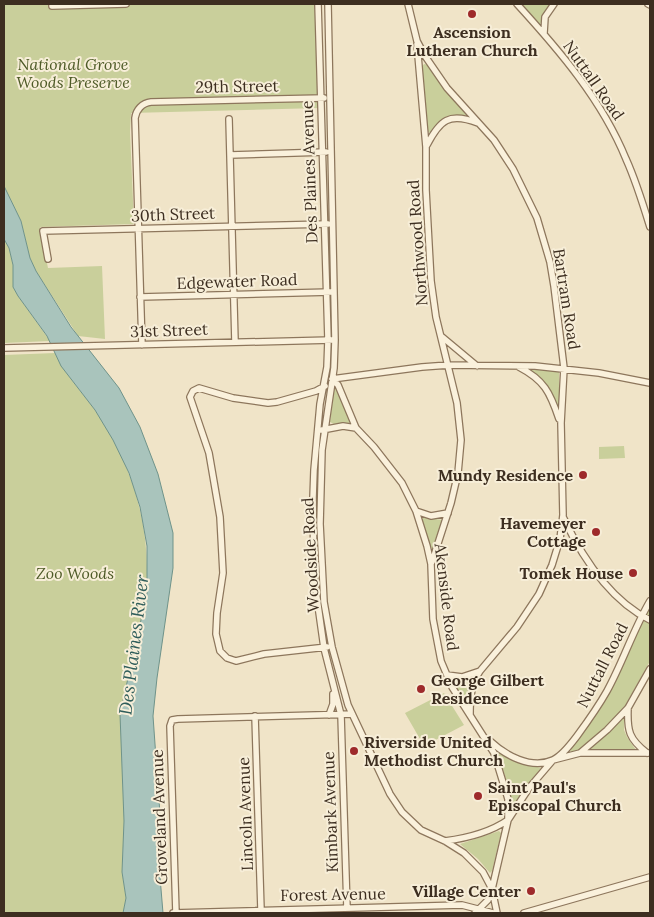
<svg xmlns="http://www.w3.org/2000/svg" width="654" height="917" viewBox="0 0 654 917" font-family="Lora,serif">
  <rect width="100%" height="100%" fill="#f0e4c8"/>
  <path fill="#c9cf9b" d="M4 4H316L319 108 131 113 130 132 134 224 40 227 48 268 102 266 105 339 78 336 36 271 30 258 21 221 4 186Z
    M520 4H551L543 14 540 26Z
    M424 64 429 65 467 115C463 115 459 115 455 115 442 115 437 125 430 133L427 131 422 67Z
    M4 239 9 248 13 265V287L18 296 50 341 4 343Z
    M55 353C65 374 81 391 94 409 137 469 156 544 143 616L124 778V821L122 872 126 898 123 913H4V355Z
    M531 369 559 371V410L547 385 531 371Z
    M334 387 337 389 350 421 349 423 334 424 330 422Z
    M624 446 625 458 599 459V447Z
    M424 517 442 520 432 551 422 519Z
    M650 606V661L626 704 624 719V730L627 737 636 750H585L570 753 571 749 587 727Z
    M473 677 470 687 468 704H466L452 680Z
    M444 693 464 725 424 746 405 713Z
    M497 751 517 762 541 768 524 789 512 808 506 779Z
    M499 831 501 833 492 871 490 873 478 859 460 844Z"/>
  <path fill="#a9c4bc" stroke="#6f938a" d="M4 186 21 221 30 258 36 271 71 327 119 388 140 427 158 474 173 533V568L157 678 153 716 160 814V877L163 913H123L126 898 122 872 124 821 120 714 147 593V546L140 507 129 473 113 440 95 410 61 366 47 336 18 296 13 287V265L9 248 4 239Z"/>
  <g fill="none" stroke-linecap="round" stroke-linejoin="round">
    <defs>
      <path id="minor" d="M318 4 328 340 327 367 320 404 314 470 313 498 314 577 324 648 341 715 347 908
        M328 4 335 340 334 368 322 450 320 524 324 602 332 647 348 705 390 794 402 812 421 830 445 841 464 853 483 872 492 889 488 900 475 913
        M408 4 417 41 425 56 447 88 494 140 513 169 537 218 550 262 554 286 564 368 561 423 563 515 560 539 552 565 539 594 517 627 480 671 462 677 447 675
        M517 4C559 50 602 100 626 159 636 181 643 204 650 227
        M648 4 650 5
        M52 6 126 4
        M544 33 545 17 554 4
        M417 44 426 147V190L431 281 436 317 457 403 461 440 458 473 451 503 432 562
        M229 119 235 342
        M427 145C440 120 449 112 478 123
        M230 155 326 152
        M48 259 43 231 328 224
        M140 297 331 292
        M441 336 477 366
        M142 345 135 118C136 110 142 103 151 102L324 98
        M4 348 332 340
        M519 367C544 380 550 392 559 419
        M332 379 338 385 356 428 374 447 402 483 416 511 427 546 431 564 433 619 441 661 452 687 494 753 508 799V820C489 833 468 838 445 841
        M332 379 422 367 449 365 535 366 599 373 650 383
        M325 386 316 391 277 402 268 403 233 398 199 388 193 391 190 397 209 453 220 517 223 573 217 613 216 634 220 651 227 658 236 661 264 654 327 647
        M322 430 343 426 356 428
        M416 511 431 516 448 513
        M563 517C582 557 609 600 650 620
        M628 708C627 731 629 739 647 753
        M470 714C470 699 471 684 480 671
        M329 715 333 704V694
        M255 716 261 910
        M490 741C505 755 531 770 553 760 562 756 571 744 577 736 588 721 598 707 607 691 623 662 633 630 650 601
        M580 753H650
        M173 913 462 905 493 913
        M176 913 170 726 172 720 178 719 351 714
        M497 913 492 889 508 820 529 788 553 760 580 753 607 730 628 708 650 669
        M524 913 650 877"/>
    </defs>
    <use href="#minor" stroke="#8d765c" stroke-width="8"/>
    <use href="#minor" stroke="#faf1dc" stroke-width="5.5"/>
  </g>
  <g fill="#9e2a2b" stroke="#f7eed8" stroke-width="2">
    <circle cx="472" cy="14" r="5"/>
    <circle cx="583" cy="475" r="5"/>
    <circle cx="596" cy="532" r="5"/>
    <circle cx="633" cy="573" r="5"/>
    <circle cx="421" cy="689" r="5"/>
    <circle cx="354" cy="751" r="5"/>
    <circle cx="478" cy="796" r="5"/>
    <circle cx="531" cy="891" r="5"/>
  </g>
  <g text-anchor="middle" stroke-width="4" stroke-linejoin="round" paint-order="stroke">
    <g font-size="16" font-weight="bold" fill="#3d2e20" stroke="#f7eed8" text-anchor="end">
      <text x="472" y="38" text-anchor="middle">Ascension<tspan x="472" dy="18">Lutheran Church</tspan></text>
      <text x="573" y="481">Mundy Residence</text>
      <text x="586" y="529">Havemeyer<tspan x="586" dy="18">Cottage</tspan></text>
      <text x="623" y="579">Tomek House</text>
      <text x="431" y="686" text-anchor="start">George Gilbert<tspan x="431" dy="18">Residence</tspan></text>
      <text x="364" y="748" text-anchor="start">Riverside United<tspan x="364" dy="18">Methodist Church</tspan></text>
      <text x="488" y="793" text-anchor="start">Saint Paul's<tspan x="488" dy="18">Episcopal Church</tspan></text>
      <text x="521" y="897">Village Center</text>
    </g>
    <g font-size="16" font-style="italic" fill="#4d5a26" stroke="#f7eed8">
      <text x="73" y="70">National Grove<tspan x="73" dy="18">Woods Preserve</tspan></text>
      <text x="75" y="579">Zoo Woods</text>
    </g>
    <g font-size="16" fill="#3d2e20" stroke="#f7eed8">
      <text transform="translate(594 80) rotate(55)" y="6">Nuttall Road</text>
      <text transform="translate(237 86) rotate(-1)" y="6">29th Street</text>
      <text transform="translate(309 172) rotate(-92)" y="6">Des Plaines Avenue</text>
      <text transform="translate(173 214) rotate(-2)" y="6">30th Street</text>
      <text transform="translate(417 243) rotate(-94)" y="6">Northwood Road</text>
      <text transform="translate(237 281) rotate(-2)" y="6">Edgewater Road</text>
      <text transform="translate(567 299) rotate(81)" y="6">Bartram Road</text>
      <text transform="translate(169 330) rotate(-2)" y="6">31st Street</text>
      <text transform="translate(310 555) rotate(-93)" y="6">Woodside Road</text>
      <text transform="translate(447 597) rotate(83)" y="6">Akenside Road</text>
      <text transform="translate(602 665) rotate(-63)" y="6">Nuttall Road</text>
      <text transform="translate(330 812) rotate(-92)" y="6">Kimbark Avenue</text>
      <text transform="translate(245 814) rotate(-92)" y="6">Lincoln Avenue</text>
      <text transform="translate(159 817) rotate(-92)" y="6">Groveland Avenue</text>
      <text transform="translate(333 894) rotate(-1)" y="6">Forest Avenue</text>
    </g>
    <g font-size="18" font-style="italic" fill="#2f5d5a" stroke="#f7eed8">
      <text transform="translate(134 645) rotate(-83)" y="6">Des Plaines River</text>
    </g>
  </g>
  <rect width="654" height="917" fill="none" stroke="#3d2e20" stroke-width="10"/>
</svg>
